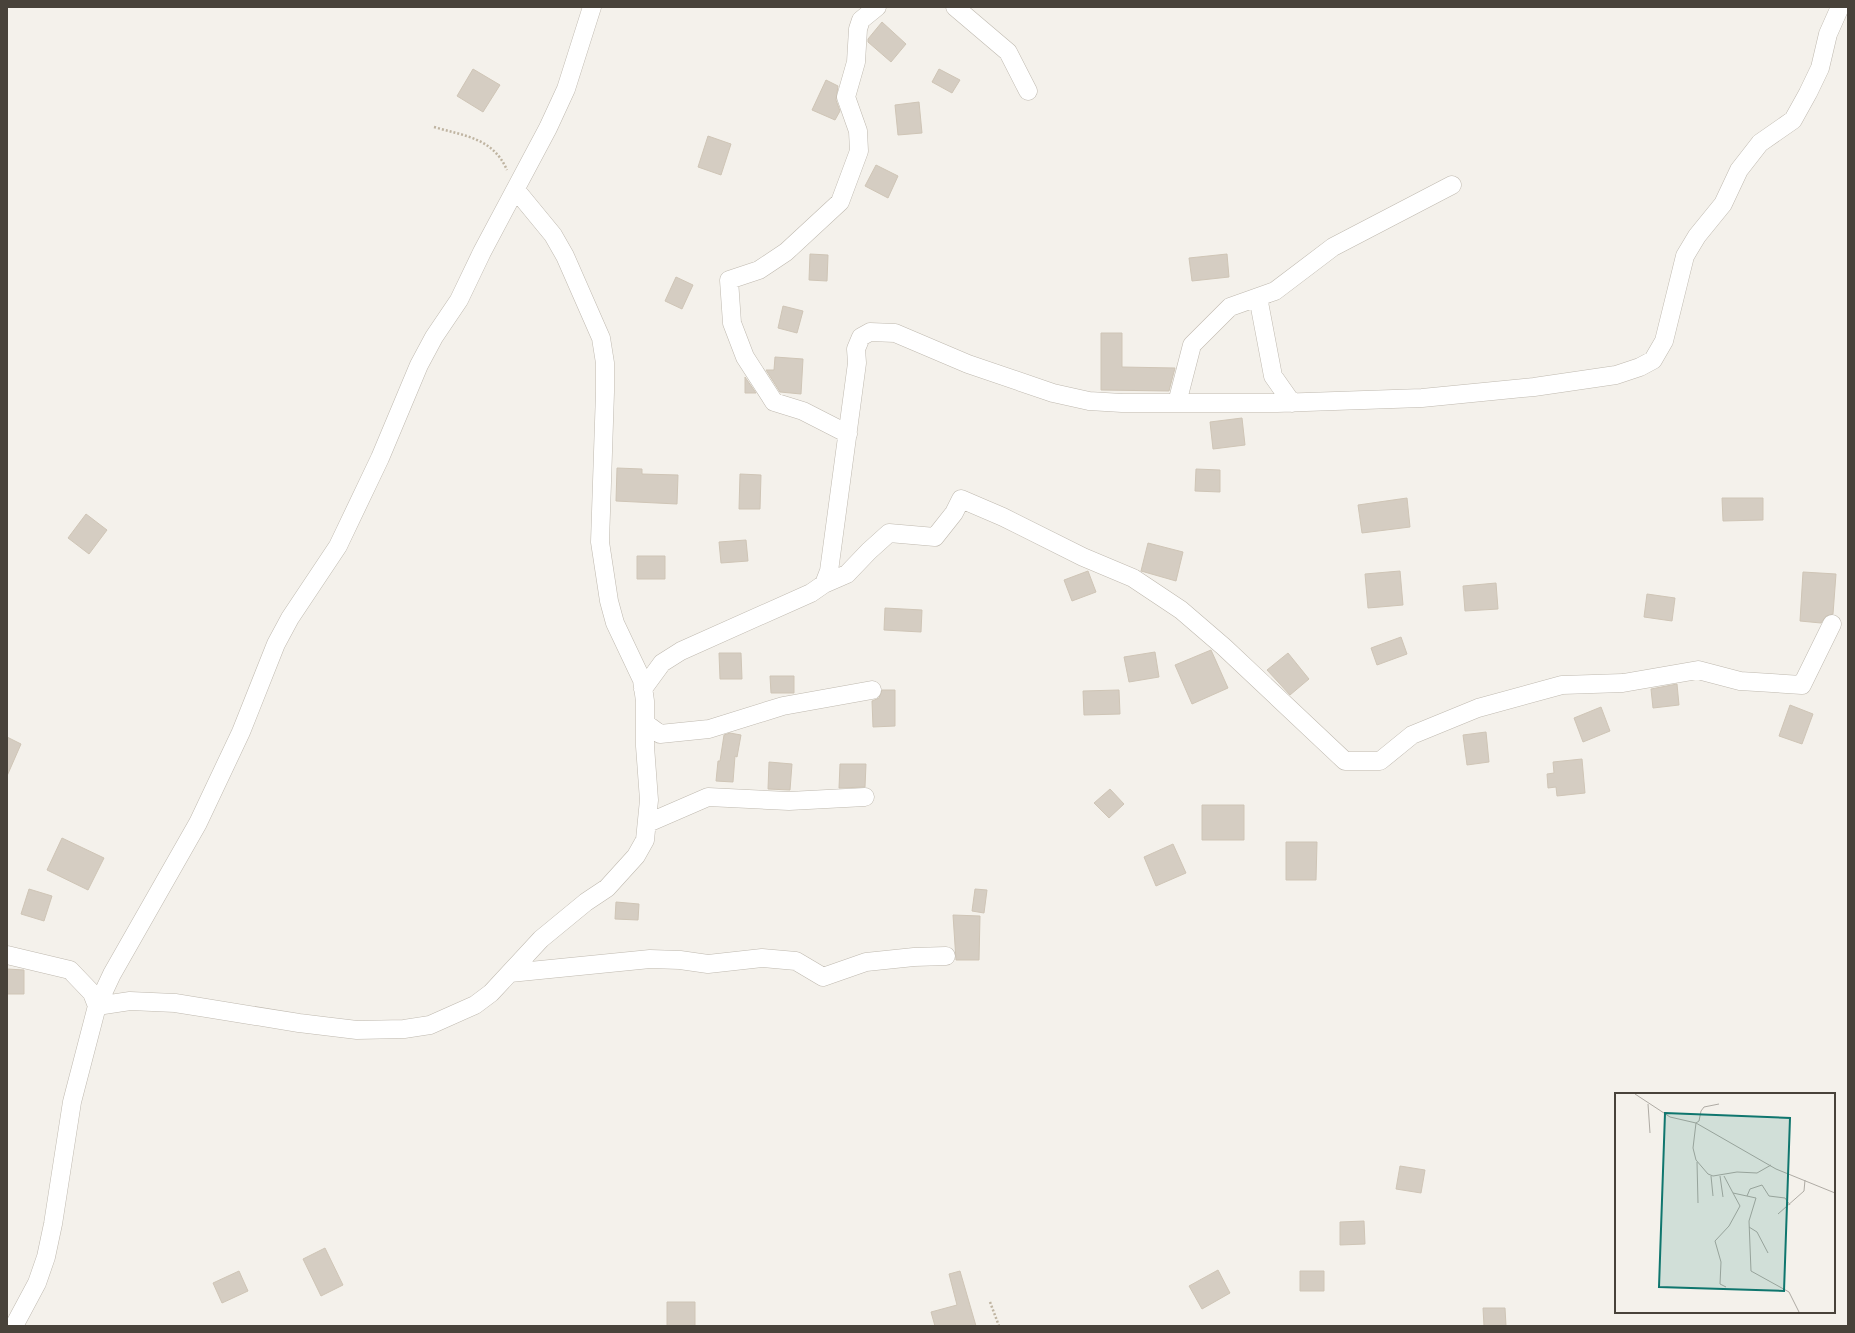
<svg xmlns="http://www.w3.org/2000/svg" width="1855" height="1333" viewBox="0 0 1855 1333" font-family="'Archivo Narrow',sans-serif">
  <rect width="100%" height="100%" fill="#f4f1eb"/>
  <path fill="#d5cdc2" stroke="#cfc5b6" d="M882 22 906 44 891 62 868 42V39Z
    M473 69 500 85 483 112 457 96Z
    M939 69 960 80 952 93 932 82Z
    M826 80 838 86 836 100 840 111 835 120 812 110Z
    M919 102 922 133 898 135 895 105Z
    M708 136 731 144 721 175 698 167Z
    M876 165 898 176 888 198 865 186Z
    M810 254 828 255 827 281 809 280Z
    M1227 254 1229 277 1192 281 1189 258Z
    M676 277 693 285 682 309 665 301Z
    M783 306 803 311 797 333 778 328Z
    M1101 333H1122V367L1175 368 1169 391 1101 390Z
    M775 357 803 359 801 394 780 392 766 370H774Z
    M745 377 756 393H745Z
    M1242 418 1245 445 1213 449 1210 422Z
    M617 468 642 469V474L678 475 677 504 616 501Z
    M1196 469 1220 470V492L1195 491Z
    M740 474 761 475 760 509H739Z
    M1407 498 1410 527 1362 533 1358 505Z
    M1722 498H1763V520L1723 521Z
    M86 514 107 530 89 554 68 538Z
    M746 540 748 561 721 563 719 542Z
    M1148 543 1183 552 1176 581 1141 571Z
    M637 556H665V579H637Z
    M1088 571 1096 592 1072 601 1064 580Z
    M1400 571 1403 605 1368 608 1365 574Z
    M1803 572 1836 574 1833 614 1826 616 1821 623 1800 621Z
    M1496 583 1498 609 1465 611 1463 586Z
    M1647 594 1675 598 1672 621 1644 617Z
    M885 608 922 610 921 632 884 630Z
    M1401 637 1407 654 1377 665 1371 648Z
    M1211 650 1228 688 1192 704 1175 665Z
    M1155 652 1159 677 1129 682 1124 657Z
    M719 653H741L742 679H720Z
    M1288 653 1309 679 1290 695 1267 670Z
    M770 676H794V693H771Z
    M1677 684 1679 705 1653 708 1651 689Z
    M882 690H895V726L873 727 872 701 879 698Z
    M1119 690 1120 714 1084 715 1083 691Z
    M1790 705 1813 714 1802 744 1779 736Z
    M1601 707 1610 731 1583 742 1574 718Z
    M1486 732 1489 762 1467 765 1463 735Z
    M730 733 741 735 737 757 735 756 733 782 716 781 718 761H720L724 735Z
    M7 737 21 744 7 776Z
    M1582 759 1585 793 1557 796 1556 787 1548 788 1547 774 1554 773 1553 762Z
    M769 762 792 764 790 790 768 789Z
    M840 764H866L865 787 839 788Z
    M1110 789 1124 804 1109 818 1094 803Z
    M1202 805H1244V840H1202Z
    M62 838 104 858 88 890 47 870Z
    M1286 842H1317L1316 880H1286Z
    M1173 844 1186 873 1156 886 1144 857Z
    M29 889 52 896 44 921 21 914Z
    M975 889 987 890 984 913 972 911Z
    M616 902 639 904 638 920 615 919Z
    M953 915 980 916 979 960H956Z
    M7 969 24 970V994H7Z
    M1400 1166 1425 1170 1421 1193 1396 1189Z
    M1364 1221 1365 1244 1340 1245V1222Z
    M325 1248 343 1285 321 1296 303 1259Z
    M1218 1270 1230 1293 1202 1309 1189 1286Z
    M239 1271 248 1291 222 1303 213 1283Z
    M960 1271 976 1326H935L931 1312 957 1305 949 1274Z
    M1300 1271H1324V1291H1300Z
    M667 1302H695V1326H667Z
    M1483 1308H1505L1506 1326H1484Z"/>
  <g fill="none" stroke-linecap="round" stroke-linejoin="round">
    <defs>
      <path id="minor" d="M955 7 1008 52 1028 91
        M1258 297 1273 376 1292 403
        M1177 403 1192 345 1230 307 1275 291 1333 247 1452 185
        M848 434 803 411 774 402 745 357 732 323 729 280 759 270 786 252 840 202 859 151 858 131 846 97 856 62 858 29 861 20 877 7
        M824 584 847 574 869 551 889 533 935 537 954 513 961 499 1003 517 1083 557 1133 578 1181 610 1224 647 1345 761H1380L1412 735 1478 708 1562 685 1623 683 1698 670 1740 681 1802 685 1832 624
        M643 689 662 663 681 651 811 593 824 584 829 571 857 363 856 349 861 337 870 332 895 333 968 364 1053 393 1089 401 1122 403H1277L1422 398 1534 387 1616 375 1640 367 1653 360 1664 341 1685 256 1697 236 1723 204 1739 170 1760 143 1793 120 1808 93 1820 68 1828 34 1840 7
        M645 723 660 734 709 729 783 706 872 690
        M648 823 708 797 789 801 865 797
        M7 955 70 970 92 993 97 1006 130 1001 175 1003 299 1023 357 1030 404 1029 430 1025 475 1005 491 993 541 939 586 902 607 888 636 856 645 840 649 800 645 746V701L642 680 615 623 609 601 600 542 605 392V363L601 338 565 256 553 235 516 190
        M510 973 650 959 680 960 708 964 762 958 796 961 823 977 866 962 914 957 946 956
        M14 1326 37 1283 46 1257 53 1224 72 1102 97 1006 112 974 198 823 241 732 276 644 290 618 338 546 380 458 419 365 434 337 459 300 482 252 548 128 566 89 592 7"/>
    </defs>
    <use href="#minor" stroke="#bfb9af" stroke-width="19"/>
    <path stroke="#bfb4a1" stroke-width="2.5" stroke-dasharray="2 2" stroke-linecap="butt" d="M434 127C465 136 493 138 507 170
      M990 1302 999 1326"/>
    <use href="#minor" stroke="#fff" stroke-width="18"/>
  </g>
  <g transform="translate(1615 1093)">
    <rect width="220" height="220" fill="#f4f1eb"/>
    <path fill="none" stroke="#afaba4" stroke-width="1" d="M20 1 55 24 81 30 161 76 220 100M33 11 35 40M104 11 89 14 86 18 84 28 81 30 78 55 81 67 93 81 98 83 122 79 142 80 156 72M82 69 83 110M96 83 98 103M105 83 108 104M109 83 118 100 141 105 134 128 136 178 174 199 184 219M132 103 135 96 147 92 154 103 170 105 175 112M163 121 189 98 190 87M134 134 142 139 153 160M111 194 105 191 106 169 100 148 114 133 125 113 118 100"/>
    <path fill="#0f766e" fill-opacity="0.15" stroke="#0f766e" stroke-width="2" d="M50 20 175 25 169 198 44 194Z"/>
    <rect width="220" height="220" fill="none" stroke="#48423a" stroke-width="2"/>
  </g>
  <rect width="1855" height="1333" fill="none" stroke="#48423a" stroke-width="16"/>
</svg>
